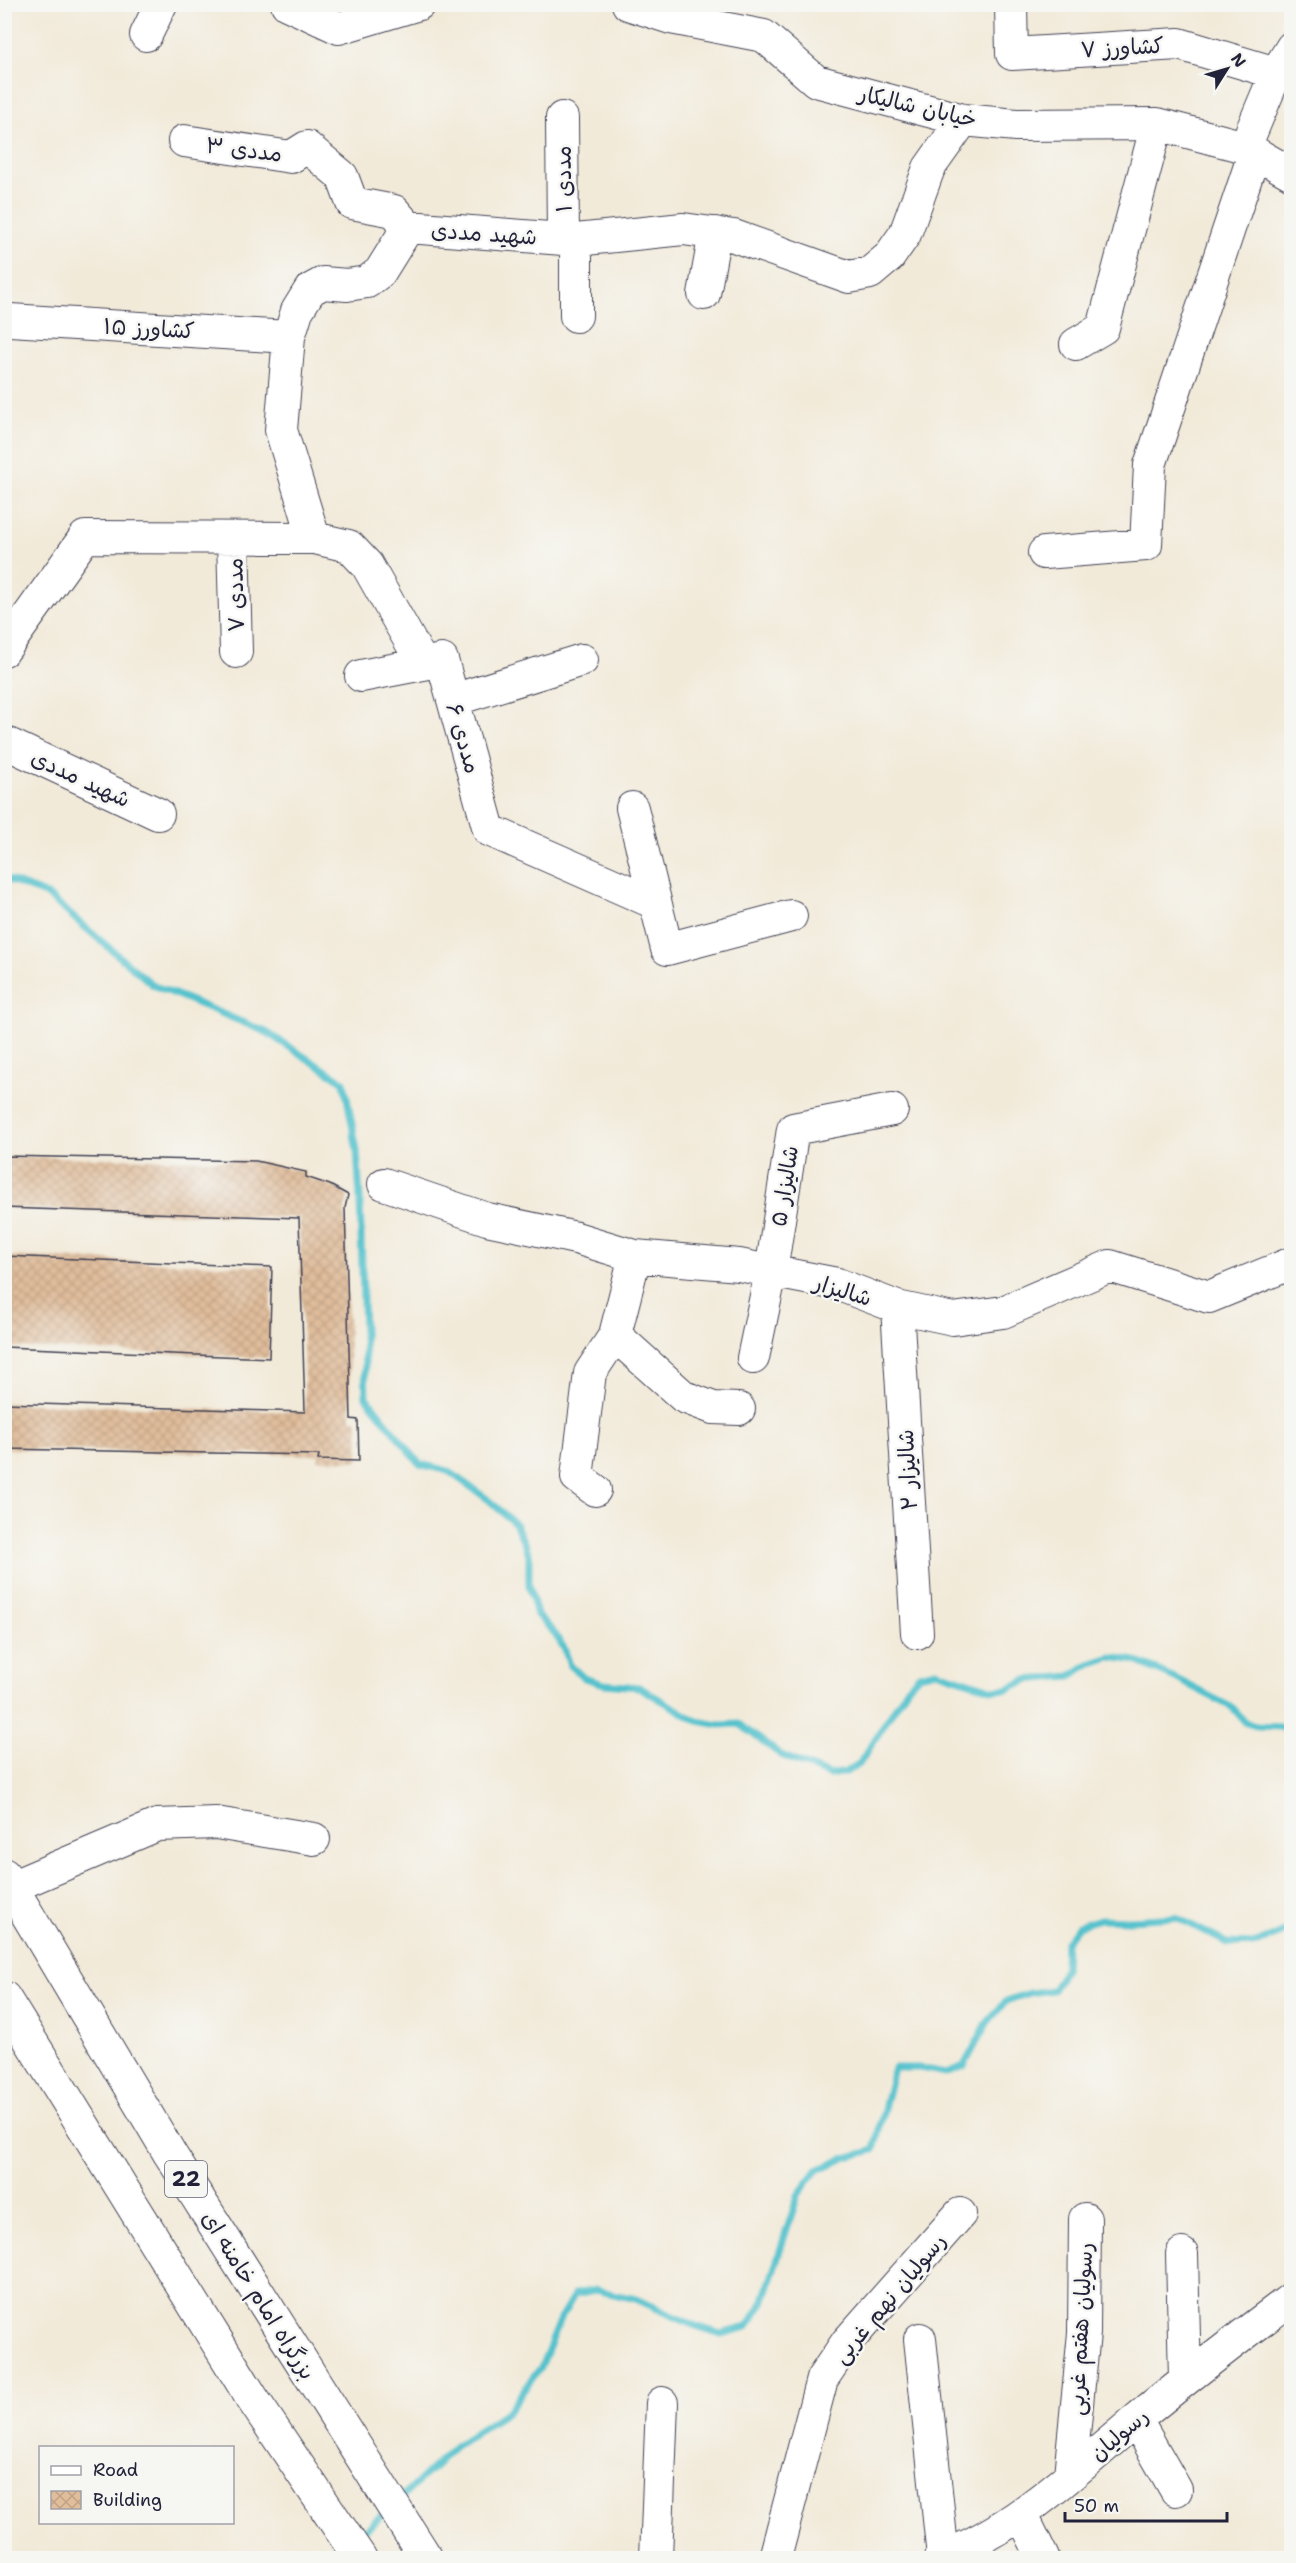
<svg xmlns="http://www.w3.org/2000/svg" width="1296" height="2563" viewBox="0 0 1296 2563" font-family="'Shantell Sans','Playpen Sans Arabic',sans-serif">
  <defs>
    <pattern id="building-cross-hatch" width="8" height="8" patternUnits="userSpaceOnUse" patternTransform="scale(1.5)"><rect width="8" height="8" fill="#e0bd9b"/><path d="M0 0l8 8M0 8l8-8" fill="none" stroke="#c0a286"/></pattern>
  </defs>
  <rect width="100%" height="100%" fill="#f6f6f2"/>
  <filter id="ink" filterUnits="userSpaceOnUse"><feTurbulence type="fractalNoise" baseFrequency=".0167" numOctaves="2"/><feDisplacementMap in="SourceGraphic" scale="12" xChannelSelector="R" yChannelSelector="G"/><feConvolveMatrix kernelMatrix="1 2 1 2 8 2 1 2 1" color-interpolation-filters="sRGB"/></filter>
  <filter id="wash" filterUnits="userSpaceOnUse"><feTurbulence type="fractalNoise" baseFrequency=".008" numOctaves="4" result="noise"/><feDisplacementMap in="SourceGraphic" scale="24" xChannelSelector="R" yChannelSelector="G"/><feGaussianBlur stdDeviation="1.35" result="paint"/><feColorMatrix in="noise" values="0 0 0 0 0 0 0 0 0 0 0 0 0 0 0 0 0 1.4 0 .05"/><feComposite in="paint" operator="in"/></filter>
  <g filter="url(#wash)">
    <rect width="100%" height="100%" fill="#f2ead9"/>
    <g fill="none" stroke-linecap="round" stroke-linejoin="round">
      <path stroke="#55c2cd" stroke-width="7" d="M4 878 47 895 153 985 266 1032 344 1082 357 1150 360 1199 366 1397 420 1464 448 1471 489 1500 516 1525 529 1554V1585L537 1615 552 1630 564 1648 570 1665 584 1678 604 1684 639 1687 697 1721 720 1725 739 1724 781 1755 829 1775 846 1772 860 1763 908 1687 919 1675 936 1671 994 1690 1008 1689 1026 1680 1071 1676 1089 1664 1111 1657 1136 1661 1175 1678 1233 1708 1246 1723 1256 1726 1280 1727 1292 1732
        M399 2500 455 2446 508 2411 541 2367 562 2316 575 2294 596 2290 636 2299 693 2325 721 2334 747 2327 763 2303 798 2195 817 2170 845 2158 874 2150 894 2068H919L946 2073 964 2066 987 2023 1006 2001 1029 1993 1053 1990 1065 1969 1066 1942 1078 1926 1100 1919 1131 1920 1176 1917 1227 1943 1253 1944 1292 1929
        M357 2538 386 2511"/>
    </g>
    <g id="blocks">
      <path fill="url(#building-cross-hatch)" d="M4 1156 256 1161 306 1172V1177L330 1185 348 1195 345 1208 351 1419 358 1420 359 1461 318 1460 319 1455 4 1449V1403L305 1412 299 1218 4 1208Z
        M4 1256 272 1267 269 1358 4 1347Z"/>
    </g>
  </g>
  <g filter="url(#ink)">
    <use href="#blocks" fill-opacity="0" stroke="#414053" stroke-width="1.5"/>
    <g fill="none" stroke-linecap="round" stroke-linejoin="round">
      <defs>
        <path id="minor" d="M287 4 339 28 419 4
          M628 4 671 18 764 36 816 81 963 120 1016 125 1157 124 1245 147 1292 174
          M1011 4 1012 54 1179 44 1276 73
          M146 35 161 4
          M562 118 563 239
          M184 141 291 157 307 147 342 176 352 203 394 211 408 227
          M1245 147 1276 73 1292 47
          M704 294 715 233
          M576 316V240
          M10 320 289 337
          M1076 344 1103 328 1157 124
          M233 538 236 652
          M314 538 349 546 367 565 423 664 442 660 489 830 655 903
          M1044 553 1146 545 1150 465 1254 154
          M4 650 85 537 314 538 281 430 289 337 297 311 310 290 323 283 347 285 367 282 380 272 408 227 576 240 683 229 734 236 849 277 870 273 889 257 905 234 929 168 963 120
          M361 676 423 664
          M453 700 582 660
          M4 742 158 814
          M632 808 667 949 791 916
          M384 1184 487 1219 576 1238 635 1256 739 1265 837 1284 897 1307 953 1319 1003 1312 1110 1266 1209 1297 1292 1263
          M897 1307 917 1633
          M615 1335 684 1397 713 1408 739 1409
          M753 1358 771 1272 793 1129 892 1110
          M595 1490 577 1477 590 1373 615 1335 635 1256
          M4 1890 157 1825 216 1823 314 1839
          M1182 2254 1185 2379
          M920 2339 943 2557
          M1136 2420 1176 2490
          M1070 2475 1084 2333 1085 2219
          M1022 2515 1043 2558
          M656 2558 662 2403
          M775 2558 822 2379 847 2342 960 2214
          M940 2558C1016 2529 1075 2471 1137 2419 1187 2377 1239 2338 1292 2298"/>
        <path id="highway" d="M4 1875 170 2154 426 2558
          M4 1998 252 2398 360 2558"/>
      </defs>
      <use href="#minor" stroke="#414053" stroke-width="34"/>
      <use href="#highway" stroke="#414053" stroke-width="35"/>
      <use href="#minor" stroke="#fff" stroke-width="32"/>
      <use href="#highway" stroke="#fff" stroke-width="33"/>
    </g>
  </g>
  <g text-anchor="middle" stroke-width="5" stroke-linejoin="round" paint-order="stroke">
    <rect fill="#f6f6f2" stroke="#626272" stroke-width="1.5" x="165" y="2161" width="42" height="36" rx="4.5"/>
    <g font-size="21" font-weight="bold" fill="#22223b">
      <text x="186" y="2186">22</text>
    </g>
    <g font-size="22" fill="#22223b" stroke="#f6f6f2">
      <text transform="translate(1122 47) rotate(-3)" y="8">کشاورز ۷</text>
      <text transform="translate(918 106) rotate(13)" y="8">خیابان شالیکار</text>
      <text transform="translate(244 149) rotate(7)" y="8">مددی ۳</text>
      <text transform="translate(563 179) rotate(-91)" y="8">مددی ۱</text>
      <text transform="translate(484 233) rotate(4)" y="8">شهید مددی</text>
      <text transform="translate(149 328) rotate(3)" y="8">کشاورز ۱۵</text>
      <text transform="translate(235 595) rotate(-91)" y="8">مددی ۷</text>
      <text transform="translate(464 738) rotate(74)" y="8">مددی ۶</text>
      <text transform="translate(81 778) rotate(25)" y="8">شهید مددی</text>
      <text transform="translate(784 1186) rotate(-81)" y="8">شالیزار ۵</text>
      <text transform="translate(843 1290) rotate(17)" y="8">شالیزار</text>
      <text transform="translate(907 1470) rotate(-93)" y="8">شالیزار ۲</text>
      <text transform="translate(259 2295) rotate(58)" y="8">بزرگراه امام خامنه ای</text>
      <text transform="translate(889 2298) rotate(-50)" y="8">رسولیان نهم غربی</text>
      <text transform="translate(1080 2329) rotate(-87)" y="8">رسولیان هفتم غربی</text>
      <text transform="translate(1119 2434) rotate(-40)" y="8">رسولیان</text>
    </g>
  </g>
  <rect width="1296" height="2563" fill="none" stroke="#f6f6f2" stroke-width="24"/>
  <rect x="39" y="2446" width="195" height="78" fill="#f6f6f2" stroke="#a1a1a9" stroke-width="1.5"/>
  <rect x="51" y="2466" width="30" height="9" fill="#ffffff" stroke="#a1a1a9" stroke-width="1.5"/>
  <text x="93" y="2476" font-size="18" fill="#22223b">Road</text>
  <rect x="51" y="2491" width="30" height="18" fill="url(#building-cross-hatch)" stroke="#a1a1a9" stroke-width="1.5"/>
  <text x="93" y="2506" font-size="18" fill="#22223b">Building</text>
  <g transform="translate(1227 69) rotate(53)" stroke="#f6f6f2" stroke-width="4.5" paint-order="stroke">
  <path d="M0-4.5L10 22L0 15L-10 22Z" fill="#22223b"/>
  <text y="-9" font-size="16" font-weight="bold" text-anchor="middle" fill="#22223b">N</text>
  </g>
  <path d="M1065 2512v9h162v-9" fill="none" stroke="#22223b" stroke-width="3"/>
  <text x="1074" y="2512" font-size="18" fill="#22223b" stroke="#f6f6f2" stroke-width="4.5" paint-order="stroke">50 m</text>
</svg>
